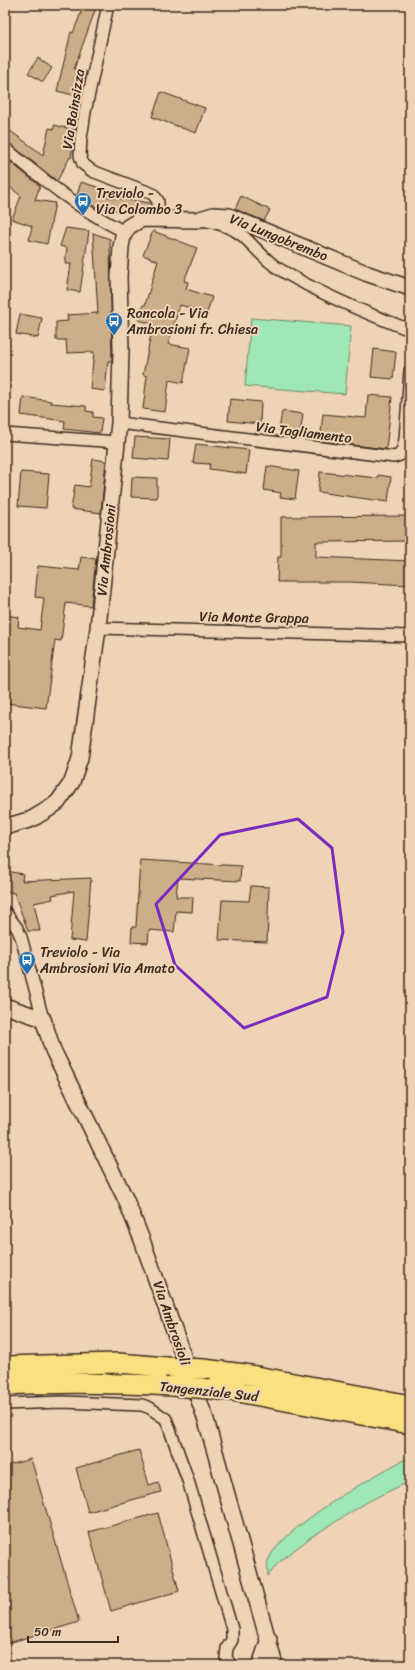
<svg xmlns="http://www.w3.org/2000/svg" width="415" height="1670" viewBox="0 0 415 1670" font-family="Sriracha,sans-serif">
  <rect width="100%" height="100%" fill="#efd3b6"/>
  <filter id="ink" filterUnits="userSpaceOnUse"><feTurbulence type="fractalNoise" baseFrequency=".025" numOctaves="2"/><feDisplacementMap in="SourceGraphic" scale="8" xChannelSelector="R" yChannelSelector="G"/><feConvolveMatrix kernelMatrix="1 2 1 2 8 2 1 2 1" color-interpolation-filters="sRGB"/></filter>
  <g filter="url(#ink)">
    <path fill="#9fe7b6" stroke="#6d886a" d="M251 318 351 326 345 394 245 386Z
      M410 1457V1481L369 1501 311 1537 278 1563 268 1576C268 1572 267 1565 268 1561 279 1529 379 1472 410 1457Z"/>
    <path fill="#ccaf88" stroke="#3b2a1e" d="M84 5H97L74 69 86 72 81 97 57 91 71 32 73 33Z
      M38 58 52 68 43 82 28 73Z
      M161 92 205 108 196 133 152 117Z
      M54 125 75 130 71 158 70 157 57 181 9 143 5 141V127L43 155 49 128 54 129Z
      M9 161 40 186 35 200 55 203 47 244 29 240 32 226 12 219 21 196 5 183V165Z
      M81 182 110 191 108 197 150 203 148 210 133 211V213L93 206 77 195Z
      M241 196 270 210 264 221 235 209Z
      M66 228 89 231 80 292 67 290 71 264H65L67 248 60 246Z
      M153 231 197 248 184 281 188 282 186 289 212 297 207 313 180 305 168 344 190 348 183 383 169 380 165 412 143 409 147 376 143 375 153 324 138 320 143 305H145L158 261 143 255Z
      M93 233 110 239 112 361H108L105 391 90 389 94 352 67 353 66 340H56V322L68 321 67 315 98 313Z
      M20 314 42 318 38 338 16 334Z
      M374 349 396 352 393 379 371 377Z
      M368 395 392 397 386 449 320 441 323 414 366 418Z
      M23 397 51 401V403L86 406V411L93 412V417L102 418 100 433 64 429 65 421 21 415Z
      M230 399 261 402 260 424 228 421Z
      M282 411 303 414 300 434 279 431Z
      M135 437 170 439 168 461 133 458Z
      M196 444 249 450 246 474 209 469 210 464 193 463Z
      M93 459 106 461 101 513 71 509 75 485 89 487Z
      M267 466 299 471 295 499 280 497 281 493 264 490Z
      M21 472 49 474 46 508 18 506Z
      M320 472 378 478V475L391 477 388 502 318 492Z
      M132 477 157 478V498L131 497Z
      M410 516V541L316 542V557L410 561V585L350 582H277L278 557H281V517Z
      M81 557 96 559 91 606 66 603 61 641 55 640 46 708 5 703V615L19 617 18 627 40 630 44 598 35 597 38 566 79 570Z
      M140 860 241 866 240 881 178 878 176 897H193L192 912 176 911 174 932 149 930 148 943 131 942 132 927H136Z
      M5 871 23 874 22 881 91 878 86 942 70 940 74 891 52 895 53 899 34 903 40 931H28L14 893 5 891Z
      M251 886 269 887 267 942 219 940 222 900 249 901Z
      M139 1450 149 1485 158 1482 161 1492 88 1512 76 1468Z
      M31 1459 79 1622 5 1644V1466Z
      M158 1513 179 1591 111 1611 89 1532Z"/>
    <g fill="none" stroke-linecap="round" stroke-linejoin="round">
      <defs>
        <path id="street" d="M108 5 85 112 81 139 80 156 83 164 92 171 153 194 158 201V219
          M5 148C43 180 80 210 125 232
          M201 220C216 222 231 226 243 236 256 248 265 260 279 269 320 294 365 313 410 330
          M119 423 394 457 400 455 403 448 405 439 410 371
          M5 434 117 442
          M98 628 410 636
          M5 912 17 928 21 937 43 1019
          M5 1404 62 1402 142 1405 150 1408 166 1419 187 1477 232 1629V1640L227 1648 226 1658 231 1665"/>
        <path id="secondary" d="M5 827 32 819 50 808 58 802 72 782 80 758 98 628 119 423 121 350 119 277 121 247 123 236 128 227 138 221 144 219 197 220 213 215 229 216 368 274 410 288
          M5 1006 43 1019 53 1050 126 1200 142 1240 206 1420 275 1665
          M260 1665 269 1639"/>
        <path id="highway" d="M5 1366 118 1363 166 1367
          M203 1369 245 1374 410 1405
          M5 1385C61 1382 117 1383 173 1386
          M210 1389 232 1391 410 1424"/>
      </defs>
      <use href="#street" stroke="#3b2a1e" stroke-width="14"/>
      <use href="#secondary" stroke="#3b2a1e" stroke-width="18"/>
      <use href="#highway" stroke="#3b2a1e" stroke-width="22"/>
      <use href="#street" stroke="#efd3b6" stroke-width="11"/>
      <use href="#secondary" stroke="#efd3b6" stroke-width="15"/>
      <use href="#highway" stroke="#fce080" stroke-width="19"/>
      <defs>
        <path id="highway-bridge" d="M166 1367 203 1369
          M173 1386 210 1389"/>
      </defs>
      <use href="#highway-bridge" stroke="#3b2a1e" stroke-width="22" stroke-linecap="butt"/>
      <use href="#highway-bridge" stroke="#fce080" stroke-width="19"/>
    </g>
  </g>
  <path fill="none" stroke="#7b2cbf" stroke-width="3" stroke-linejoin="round" d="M298 819 332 848 343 932 327 997 244 1028 175 965 156 904 220 835Z"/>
  <defs>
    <symbol id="bus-pin" viewBox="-11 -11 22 30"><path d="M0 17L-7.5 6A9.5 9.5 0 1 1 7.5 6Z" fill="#1f6fb2" stroke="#efd3b6"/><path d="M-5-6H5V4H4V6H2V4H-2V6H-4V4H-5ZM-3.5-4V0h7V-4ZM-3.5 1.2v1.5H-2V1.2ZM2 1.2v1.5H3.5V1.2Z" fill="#fff"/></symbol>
  </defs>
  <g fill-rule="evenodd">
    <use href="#bus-pin" x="73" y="191" width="20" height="27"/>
    <use href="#bus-pin" x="104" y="311" width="20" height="27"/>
    <use href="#bus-pin" x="17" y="950" width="20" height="27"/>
  </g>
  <g text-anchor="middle" stroke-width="4" stroke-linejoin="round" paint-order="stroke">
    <g font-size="14" fill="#3b2a1e" stroke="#efd3b6">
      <text transform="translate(73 109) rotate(-81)" y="5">Via Bainsizza</text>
      <text transform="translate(279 237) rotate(22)" y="5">Via Lungobrembo</text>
      <text transform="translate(304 432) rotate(7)" y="5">Via Tagliamento</text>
      <text transform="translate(106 550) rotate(-84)" y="5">Via Ambrosioni</text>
      <text transform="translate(254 617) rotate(1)" y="5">Via Monte Grappa</text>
      <text transform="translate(172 1323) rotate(71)" y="5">Via Ambrosioli</text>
      <text transform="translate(209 1391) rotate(6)" y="5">Tangenziale Sud</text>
    </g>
    <g font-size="14" fill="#3b2a1e" stroke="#efd3b6" text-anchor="start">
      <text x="96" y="198">Treviolo -<tspan x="96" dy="16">Via Colombo 3</tspan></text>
      <text x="127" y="318">Roncola - Via<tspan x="127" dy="16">Ambrosioni fr. Chiesa</tspan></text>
      <text x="40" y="957">Treviolo - Via<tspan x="40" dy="16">Ambrosioni Via Amato</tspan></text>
    </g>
  </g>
  <rect width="415" height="1670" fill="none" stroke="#efd3b6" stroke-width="20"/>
  <rect x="10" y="10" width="395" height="1650" fill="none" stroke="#3b2a1e" stroke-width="1.5" filter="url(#ink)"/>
  <path d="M28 1636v6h90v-6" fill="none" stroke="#3b2a1e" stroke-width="2"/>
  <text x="34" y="1636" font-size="12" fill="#3b2a1e" stroke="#efd3b6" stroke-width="3" paint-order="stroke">50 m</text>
</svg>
